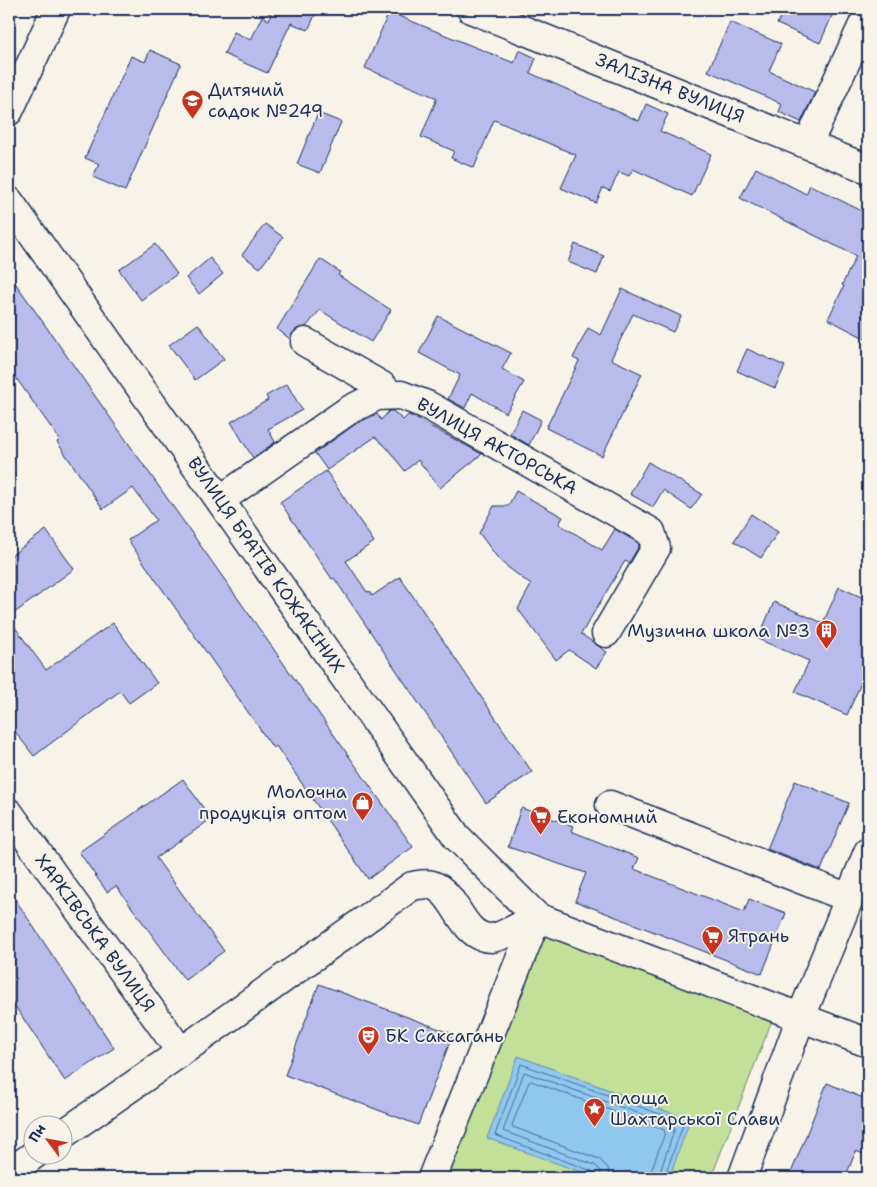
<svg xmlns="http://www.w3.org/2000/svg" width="877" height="1187" viewBox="0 0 877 1187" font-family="'Shantell Sans',sans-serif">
  <rect width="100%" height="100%" fill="#f7f3e8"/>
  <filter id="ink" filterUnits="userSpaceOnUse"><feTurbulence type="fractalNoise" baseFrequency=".02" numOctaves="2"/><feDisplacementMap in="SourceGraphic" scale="10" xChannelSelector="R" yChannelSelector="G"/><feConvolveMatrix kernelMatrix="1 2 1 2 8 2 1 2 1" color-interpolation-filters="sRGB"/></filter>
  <g filter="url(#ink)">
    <path fill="#c2e098" stroke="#6e887b" d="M539 924 774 1015 711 1178H441Z"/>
    <path fill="#90c7ef" stroke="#618ab5" d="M518 1056 690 1120 669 1178H597L487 1138Z"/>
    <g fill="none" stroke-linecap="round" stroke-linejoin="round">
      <path stroke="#4a6c98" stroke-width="1" d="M596 1178 595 1174 592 1171 495 1135 521 1064 682 1122 683 1125 664 1178
        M602 1178 600 1170 595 1165 503 1131 524 1072 674 1126 675 1128 658 1178
        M610 1178 608 1168 599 1159 513 1127 512 1125 529 1082 531 1081 664 1130 665 1133 651 1171 650 1178"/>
    </g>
    <path fill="#b9bbec" stroke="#1b2f5e" d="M259 9H318L308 30 291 23 267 73 224 54 234 32 251 40 262 16 269 20 271 14Z
      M784 9H835L820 43 777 24Z
      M389 12 514 63 519 50 536 58 530 73 639 121 646 104 668 114 660 131 711 154 692 196 633 169 629 176 619 172 610 191 603 188 596 203 561 188 576 155 494 120 474 168 451 158 454 151 421 137 437 98 365 68Z
      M730 22 781 44 769 71 815 92 801 122 779 112 782 104 708 71Z
      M150 50 181 64 125 191 93 177 99 164 85 158 131 56 145 62Z
      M318 113 341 122 320 173 297 164Z
      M756 168 806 194 810 185 868 214V340L828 319 844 286 842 285 856 256 740 198Z
      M265 224 283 237 260 268 242 255Z
      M155 244 177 274 141 300 119 270Z
      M575 244 604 256 597 274 568 262Z
      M210 258 223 274 199 294 186 278Z
      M320 259 340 272 338 275 391 310 371 342 320 310 306 327 297 329 292 334 290 339 277 329Z
      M9 274 413 847 368 879 276 746 273 748 128 540 156 520 133 488 103 509 57 442 60 440 9 368Z
      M622 289 681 316 673 332 633 314 611 359 642 374 602 456 546 428 579 361 573 358 588 328 601 335Z
      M438 316 511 353 502 369 524 382 506 413 472 393 465 408 448 399 460 375 419 353Z
      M198 324 224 359 195 380 169 345Z
      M747 349 785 366 775 388 737 371Z
      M287 384 302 410 268 429 275 442 253 458 231 422 268 400 266 396Z
      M522 410 541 420 529 445 510 434Z
      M389 411H393L403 420 408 415 411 416 482 454 440 488 418 460 405 471 387 448 375 437 327 470 315 453 357 423 377 414 381 420Z
      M648 462 702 494 691 509 663 490 653 507 630 494Z
      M326 471 374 542 346 561 367 592 369 591 372 596 400 577 532 772 486 803 334 578 332 579 280 502Z
      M516 491 563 517 559 524 602 550 615 529 638 543 639 546 629 563 625 561 581 634 607 652 596 668 569 650 556 660 518 609 531 585 500 561 479 533 494 506H508Z
      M751 514 778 532 761 558 734 541Z
      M46 530 74 569 9 617V557Z
      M839 587 868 600V667L847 715 795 692 809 661 758 639 774 602 823 623Z
      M9 619 46 670 113 623 157 683 129 703 120 691 34 756 9 724Z
      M183 779 211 819 156 858 224 951 185 980 116 886 107 892 79 852Z
      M795 781 849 803 821 870 767 849Z
      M521 808 573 826 571 831 639 858 634 869 744 912 749 899 786 913 762 974 575 901 586 873 508 847Z
      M9 890 114 1048 65 1081 9 997Z
      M319 984 453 1034 418 1125 285 1075Z
      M827 1083 868 1100V1156L856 1151 845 1178H789Z"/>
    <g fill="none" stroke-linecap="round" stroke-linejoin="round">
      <defs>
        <path id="minor" d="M471 9 868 169
          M9 111 56 9
          M808 144 868 14
          M9 201 457 837 537 917 868 1043
          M305 342 382 386 391 395
          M220 500 349 410 377 396 401 395 427 405 651 532 656 548 606 633
          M610 805 849 898
          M9 813 181 1052
          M62 1135 181 1052 412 886C419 885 425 883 432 885 457 893 461 938 491 938 503 937 525 923 537 917
          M9 1173 35 1154
          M432 1178 537 917
          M742 1178 801 1017 868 852"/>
      </defs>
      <use href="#minor" stroke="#1b2f5e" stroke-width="31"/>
      <use href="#minor" stroke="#f7f3e8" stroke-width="28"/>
    </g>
  </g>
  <defs>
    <symbol id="school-pin" viewBox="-11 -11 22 30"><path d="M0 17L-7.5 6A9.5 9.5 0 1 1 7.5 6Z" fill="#c8321e" stroke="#f7f3e8"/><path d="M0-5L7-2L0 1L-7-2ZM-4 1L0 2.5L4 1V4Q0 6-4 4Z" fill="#fff"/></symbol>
    <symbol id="building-pin" viewBox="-11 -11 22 30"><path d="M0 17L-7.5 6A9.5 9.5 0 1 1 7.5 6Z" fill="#c8321e" stroke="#f7f3e8"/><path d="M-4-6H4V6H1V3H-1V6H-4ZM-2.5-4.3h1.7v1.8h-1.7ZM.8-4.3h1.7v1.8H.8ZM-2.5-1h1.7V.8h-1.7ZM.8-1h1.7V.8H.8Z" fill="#fff"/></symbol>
    <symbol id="shop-pin" viewBox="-11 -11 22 30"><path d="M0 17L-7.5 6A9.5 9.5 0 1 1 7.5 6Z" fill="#c8321e" stroke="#f7f3e8"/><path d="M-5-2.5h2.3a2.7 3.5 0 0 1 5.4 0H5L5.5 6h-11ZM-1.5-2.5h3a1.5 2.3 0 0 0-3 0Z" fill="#fff"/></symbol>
    <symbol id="supermarket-pin" viewBox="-11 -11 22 30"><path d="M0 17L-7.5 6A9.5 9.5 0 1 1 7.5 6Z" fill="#c8321e" stroke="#f7f3e8"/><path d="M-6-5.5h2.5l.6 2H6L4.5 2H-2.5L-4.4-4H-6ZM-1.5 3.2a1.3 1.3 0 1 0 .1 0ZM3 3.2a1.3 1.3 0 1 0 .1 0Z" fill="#fff"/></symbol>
    <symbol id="theatre-pin" viewBox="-11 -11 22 30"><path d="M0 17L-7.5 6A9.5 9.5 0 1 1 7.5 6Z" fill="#c8321e" stroke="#f7f3e8"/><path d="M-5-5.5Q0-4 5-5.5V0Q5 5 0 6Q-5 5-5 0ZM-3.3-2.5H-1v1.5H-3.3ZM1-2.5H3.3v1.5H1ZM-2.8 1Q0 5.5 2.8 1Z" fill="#fff"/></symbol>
    <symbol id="sight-pin" viewBox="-11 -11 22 30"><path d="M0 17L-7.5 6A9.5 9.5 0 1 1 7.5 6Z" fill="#c8321e" stroke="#f7f3e8"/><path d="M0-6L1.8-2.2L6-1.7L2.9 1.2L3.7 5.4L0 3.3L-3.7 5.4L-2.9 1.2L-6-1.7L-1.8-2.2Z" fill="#fff"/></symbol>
  </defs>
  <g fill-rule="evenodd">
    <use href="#school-pin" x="180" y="88" width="25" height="34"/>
    <use href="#building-pin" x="814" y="618" width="25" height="34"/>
    <use href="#shop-pin" x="350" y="790" width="25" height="34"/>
    <use href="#supermarket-pin" x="528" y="804" width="25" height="34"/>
    <use href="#supermarket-pin" x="700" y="924" width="25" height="34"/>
    <use href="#theatre-pin" x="356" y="1024" width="25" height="34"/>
    <use href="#sight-pin" x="582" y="1096" width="25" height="34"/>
  </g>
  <g text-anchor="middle" stroke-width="4" stroke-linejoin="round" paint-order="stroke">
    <g font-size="18" fill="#1b2f5e" stroke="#f7f3e8">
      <text transform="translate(670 88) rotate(22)" y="6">ЗАЛІЗНА ВУЛИЦЯ</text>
      <text transform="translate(497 446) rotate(29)" y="6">ВУЛИЦЯ АКТОРСЬКА</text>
      <text transform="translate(266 565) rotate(55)" y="6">ВУЛИЦЯ БРАТІВ КОЖАКІНИХ</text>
      <text transform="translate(95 933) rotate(54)" y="6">ХАРКІВСЬКА ВУЛИЦЯ</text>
    </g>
    <g font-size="18" fill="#1b2f5e" stroke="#f7f3e8" text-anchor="start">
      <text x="208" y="96">Дитячий<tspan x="208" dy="21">садок №249</tspan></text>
      <text x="810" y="637" text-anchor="end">Музична школа №3</text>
      <text x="347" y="798" text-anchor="end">Молочна<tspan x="347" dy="21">продукція оптом</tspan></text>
      <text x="557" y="823">Економний</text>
      <text x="728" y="942">Ятрань</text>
      <text x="385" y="1042">БК Саксагань</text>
      <text x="610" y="1104">площа<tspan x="610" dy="21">Шахтарської Слави</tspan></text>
    </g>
  </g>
  <rect width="877" height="1187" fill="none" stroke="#f7f3e8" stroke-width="30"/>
  <rect x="15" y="15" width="847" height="1157" fill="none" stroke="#1b2f5e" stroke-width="2" filter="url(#ink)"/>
  <g transform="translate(48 1140) rotate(302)"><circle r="24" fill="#f7f3e8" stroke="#9fa5b1"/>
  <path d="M0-4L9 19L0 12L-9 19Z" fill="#c8321e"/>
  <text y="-8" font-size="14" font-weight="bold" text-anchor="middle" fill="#1b2f5e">Пн</text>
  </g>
</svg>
